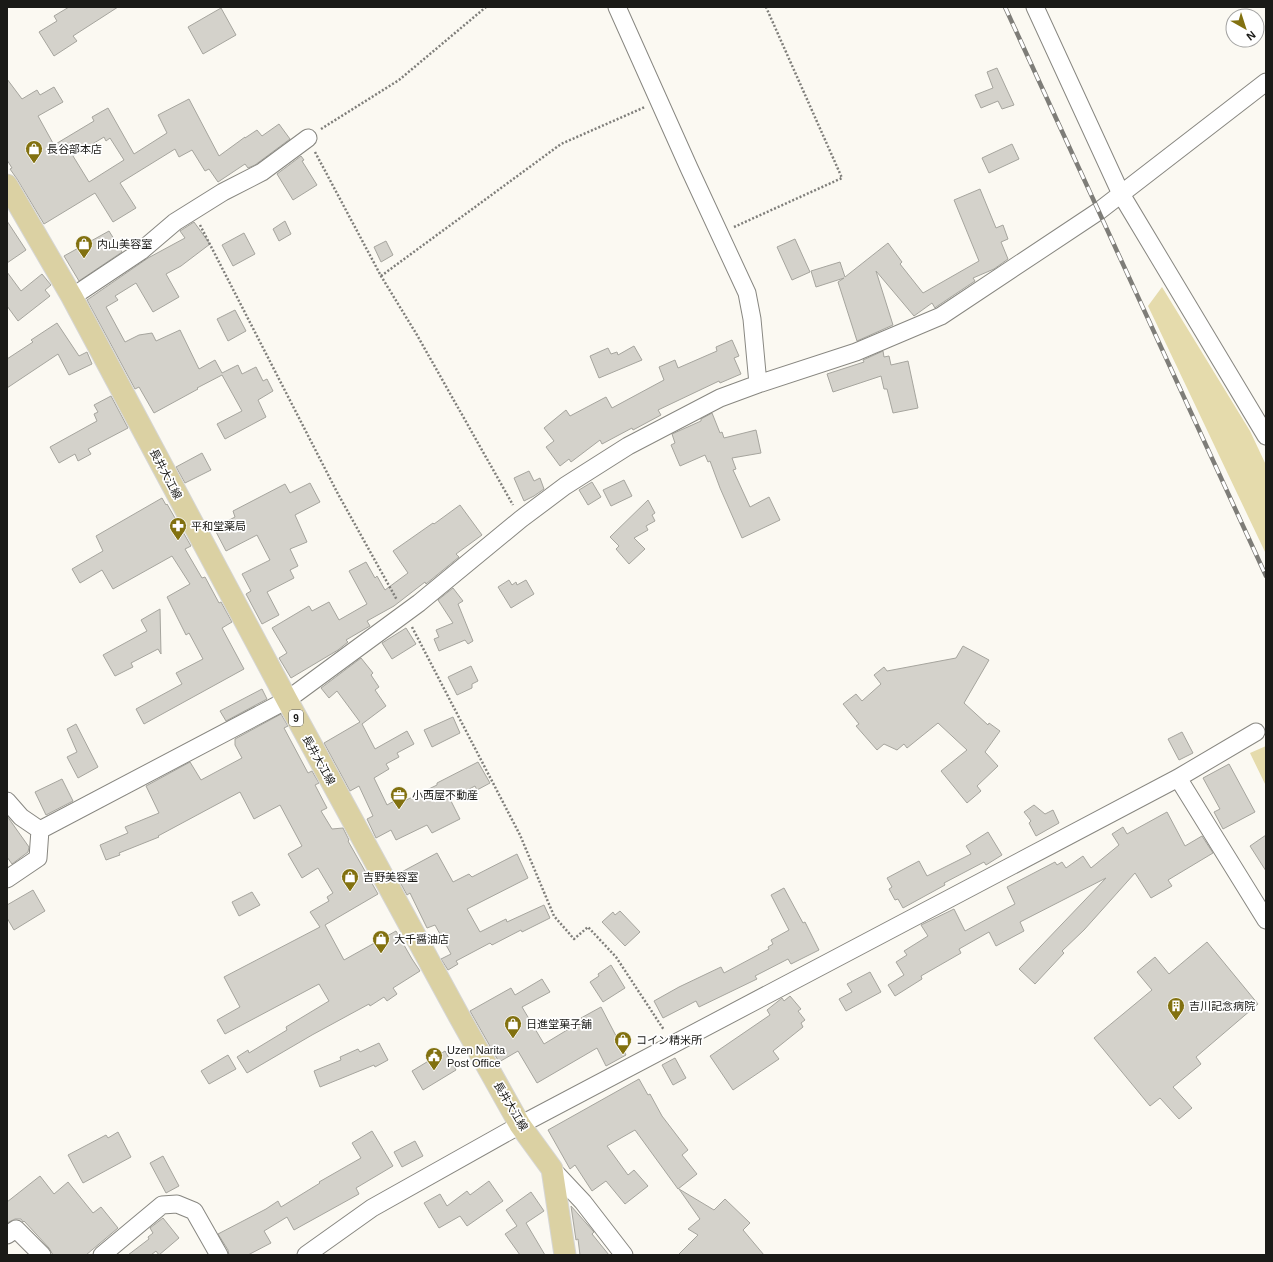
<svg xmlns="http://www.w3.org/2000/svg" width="1273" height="1262" viewBox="0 0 1273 1262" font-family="Helvetica,'Noto Sans JP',sans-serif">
  <rect width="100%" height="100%" fill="#fbf9f2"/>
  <path fill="#e5dbac" d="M1162 287 1250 431 1266 465V554L1148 306Z
    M1266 746V786L1250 753Z"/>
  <path fill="#d4d2cb" stroke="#a6a59e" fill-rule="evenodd" d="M69 7H118L73 36 77 41 54 56 39 32 57 21 54 16Z
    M221 8 236 35 203 54 188 27Z
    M997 68 1014 105 1002 109 998 101 981 108 975 95 993 88 987 72Z
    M7 79 22 99 37 90 40 95 54 87 63 102 38 116 54 145 94 121 92 117 108 108 134 154 167 133 158 115 189 99 219 156 245 137V138L257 130 262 136 279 124 290 139 255 165 248 168 245 164 218 182 209 169 205 171 192 150 179 157 175 149 120 183 136 208 113 222 95 193 44 224 17 179 10 169 12 168 7 160ZM104 137 106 141 110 138 124 160 89 182 73 156Z
    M1012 144 1019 159 989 173 982 158Z
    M301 156 304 160 302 161 317 185 293 200 277 174Z
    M980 189 996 228 1003 225 1008 239 1001 242 1008 259 994 269 973 278 975 281 936 307 935 308 932 303 914 316 876 271 893 325 857 341 838 282 844 278 816 287 811 271 840 262 845 277 888 243 902 262 900 264 923 293 979 261 954 200Z
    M7 221 26 250 7 263Z
    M285 221 291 234 279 241 273 229Z
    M194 222 210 244 181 266 166 274 179 297 153 312 136 283 115 296 118 300 106 307 125 342 139 335 152 333 156 341 180 330 199 369 215 360 222 373 238 365 242 374 256 367 263 381 267 379 273 391 258 400 266 417 225 439 217 424 242 411 222 375 197 388 198 389 154 413 139 387 135 389 87 300 148 258 185 238 180 231Z
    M109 231 122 252 79 281 64 256Z
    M244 233 255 254 233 266 222 245Z
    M795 239 810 272 792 280 777 247Z
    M386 241 393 255 381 262 374 247Z
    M7 272 21 291 42 274 51 285 45 290 50 296 18 321 7 306Z
    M235 310 246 331 228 341 217 319Z
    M57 323 79 356 87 352 92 364 69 375 58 354 7 388V359L33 342 31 340Z
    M732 340 739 356 734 358 741 374 720 383 719 381 658 410 661 415 633 430 632 428 602 444 600 440 571 462 569 459 560 466 546 447 554 441 544 428 566 410 570 416 606 397 612 408 664 380 659 367 675 360 678 368 717 351 716 347Z
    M634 346 642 360 599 378 590 356 608 348 611 354 617 352 618 355Z
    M883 351 884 357 889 356 891 365 908 361 918 408 893 413 887 389H884L881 376 833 392 827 374 864 362 863 360Z
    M111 396 128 428 88 449 91 454 78 461 75 454 59 463 50 447 97 421 94 414 98 412 94 405Z
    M712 413 720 433 722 432 724 438 756 430 761 453 732 458 736 469 733 470 750 507 769 497 780 520 742 538 720 488 710 461 708 462 705 455 680 466 671 445 675 443 672 434 701 421V419Z
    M202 453 211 470 185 483 176 467Z
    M529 471 534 481 540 478 544 489 534 496 524 501 514 478Z
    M624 480 632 496 611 506 603 490Z
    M592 482 601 497 588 505 579 490Z
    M310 483 320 502 295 515 307 542 290 549 298 566 290 570 294 578 267 592 279 615 262 624 246 594 251 591 242 574 270 560 257 535 226 551 214 528 235 517 233 511 285 484 290 493Z
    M162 498 166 505 167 504 191 546 185 549 202 578 205 577 219 603 221 602 232 622 222 628 244 669 144 724 136 709 182 684 176 673 203 659 189 633 186 635 167 597 190 584 172 556 113 589 102 570 80 583 72 569 103 551 96 536Z
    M648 500 655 513 652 515 655 521 646 526 648 530 634 538 645 549 629 564 616 549 619 546 610 537Z
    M460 505 482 535 456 554 459 557 426 584 425 582 394 606 367 621 370 626 346 640 348 642 338 650 291 678 279 658 287 653 272 628 309 606 312 611 329 602 339 620 367 604 349 571 366 562 375 578 377 576 385 590 408 573 393 551 433 523 434 524Z
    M509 580 512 585 516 582 517 585 526 580 534 594 511 608 498 587Z
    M453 588 463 601 458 604 473 641 468 644 465 640 439 651 434 639 439 637 436 630 453 623 438 600Z
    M160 609 161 654 158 649 131 663 133 667 115 676 103 655 147 631 141 620Z
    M406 628 416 644 392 659 382 643Z
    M963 646 989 660 964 703 988 725 989 723 1000 731 985 752 998 766 977 786 981 791 967 803 941 771 967 750 938 723 907 748 904 744 897 750 884 744 877 750 856 726 859 724 843 704 856 694 862 701 881 684 874 675 884 667 887 671 956 658Z
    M361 658 373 673 371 675 379 687 375 690 386 706 362 724 375 749 407 731 414 744 397 753 399 757 386 764 389 769 374 778 387 805 396 800 398 804 437 785V783L478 762 490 783 477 790 475 786 450 799 460 819 432 833 427 825 396 840 391 830 376 838 367 819 373 816 359 786 350 791 324 743 360 722 337 691 329 698 321 688Z
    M471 666 478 681 472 684V688L457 695 448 677Z
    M262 689 267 699 226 721 220 711Z
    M281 714 288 726 284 728 308 773 312 771 319 783 315 785 327 808 321 811 332 829 343 828 349 840 348 841 378 894 325 925 344 960 396 931 412 959 420 971 393 988 397 994 387 1001 384 997 370 1006 369 1004 312 1035 247 1073 237 1057 248 1050 249 1053 287 1030 286 1027 329 1001 319 984 225 1034 217 1020 240 1007 224 977 320 927 310 912 329 901 327 897 333 893 318 868 302 878 288 854 302 846 280 805 254 819 240 792 158 836 159 837 119 853 120 855 106 860 100 845 128 833 125 827 159 813 146 786 190 762 201 780 242 758 235 745V739Z
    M453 717 460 733 432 747 424 730Z
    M76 724 98 767 78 778 67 757 77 752 67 729Z
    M1182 732 1193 753 1179 760 1168 739Z
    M1229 764 1255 812 1223 829 1214 812 1220 809 1203 778Z
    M62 779 73 801 46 815 35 792Z
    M1034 805 1045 814 1053 810 1059 823 1036 836 1029 823 1031 821 1024 812Z
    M1167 812 1185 846 1202 836 1213 853 1168 880 1172 886 1151 898 1135 873 1084 930 1062 951 1064 953 1035 984 1019 969 1106 878 1020 922 1024 931 996 946 989 932 959 949 961 953 921 976 922 979 895 996 888 985 904 975 896 962 907 955 904 951 928 936 921 925 954 909 965 931 1015 904 1007 887 1055 862 1057 865 1062 862 1066 868 1083 856 1091 868 1119 845 1112 834 1123 827 1127 834Z
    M7 816 29 847 28 852 12 864 7 857Z
    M988 832 1002 855 986 865 984 862 944 883 945 885 903 908 898 899 895 900 889 889 892 887 887 878 919 861 927 876 971 854 966 846Z
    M1266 835V871L1250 846Z
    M437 853 453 882 469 874 472 877 517 854 528 878 467 909 480 932 506 919 507 922 544 905 550 918 522 932 521 930 492 945 490 943 456 961 458 964 448 970 441 959 451 954 435 925 427 928 410 893 407 895 396 875Z
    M784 888 803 923 805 922 819 950 791 964 788 959 755 976 757 979 699 1007 696 1001 663 1018 654 1001 679 987 721 967 724 973 769 949 768 947 773 944 771 940 789 930 771 895Z
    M33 890 45 911 14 930 7 918V905Z
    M252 892 260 905 239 916 232 902Z
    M620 911 640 932 625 946 602 922 613 912 615 915Z
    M1207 942 1258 1004 1196 1057 1201 1064 1173 1087 1192 1108 1179 1119 1160 1098 1150 1106 1094 1038 1152 990 1137 972 1155 957 1169 974Z
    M611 965 625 988 603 1002 590 982 599 976 598 974Z
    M870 972 881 992 846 1011 839 999 852 992 847 984Z
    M542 979 550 992 522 1007 544 1044 582 1021 581 1018 601 1007 626 1055 606 1066 597 1048 537 1083 518 1051 499 1062 470 1011 511 988 515 995Z
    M790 996 801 1009 798 1011 805 1020 801 1023 803 1027 773 1051 779 1059 733 1090 710 1056 770 1015 767 1010 782 998 784 1001Z
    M379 1043 388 1060 375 1067 374 1065 320 1087 314 1071 341 1060 340 1057 358 1049 360 1052Z
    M445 1051 456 1070 423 1090 412 1071Z
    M228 1055 236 1069 209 1084 201 1071Z
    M675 1058 686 1078 673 1085 662 1065Z
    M639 1079 648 1095 650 1094 662 1116 688 1150 682 1155 697 1174 678 1189 635 1130 607 1146 628 1175 634 1170 648 1186 625 1204 606 1181 592 1191 575 1165 570 1169 548 1130Z
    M372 1131 393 1166 356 1188 359 1194 294 1230 287 1217 264 1231 271 1243 248 1255H229L228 1250 218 1234 266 1209 278 1201 281 1207 320 1183 319 1182 361 1158 352 1143Z
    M118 1132 131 1157 83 1183 68 1155 106 1135 108 1138Z
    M415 1141 423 1156 402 1167 394 1152Z
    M163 1156 179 1186 166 1193 150 1163Z
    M40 1176 54 1194 68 1182 93 1213 101 1207 118 1228 86 1255H53L49 1248 24 1221 23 1222 21 1219H15L7 1223V1202Z
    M489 1181 503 1201 467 1226 460 1216 439 1228 424 1203 440 1194 447 1206 467 1191 470 1195Z
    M679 1189 714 1210 725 1199 750 1223 743 1230 764 1255H678L698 1235 688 1229 700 1219Z
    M531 1192 544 1211 526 1223 545 1255H520L505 1234 517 1226 506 1210Z
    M571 1206 594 1232 592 1234 609 1255H580L578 1239 576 1240Z
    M163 1218 179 1238 159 1255 156 1251 151 1255H128L149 1239 148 1237 153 1233 150 1228Z"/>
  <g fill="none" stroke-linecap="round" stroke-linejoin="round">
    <defs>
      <path id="minor" d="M617 7 689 168 747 293 752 319 758 384
        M1035 7 1121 194 1266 436
        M72 297 141 251 175 222 223 192 262 172 308 138
        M1178 778 1266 920
        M7 801 21 817 40 830
        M7 879 38 858 40 830 287 700 419 603 521 519 565 486 628 446 720 398 758 384 856 352 941 316 1099 211 1266 82
        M552 1169 583 1202 624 1255
        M7 1235 16 1229 42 1255
        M102 1255 162 1205 177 1204 194 1211 219 1255
        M306 1255 372 1208 520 1125 1178 778 1256 732"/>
      <path id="major" d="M7 185 72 297 287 700 459 1016 520 1125 552 1169 565 1255"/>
    </defs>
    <use href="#minor" stroke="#888781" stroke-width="19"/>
    <use href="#major" stroke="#d6d6d5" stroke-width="23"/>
    <path stroke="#7f7e7a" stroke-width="2.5" stroke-dasharray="2 2" stroke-linecap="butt" d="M321 129 399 80 486 7
      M315 152 381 276 417 335 513 505
      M200 225 338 494 397 600
      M734 227 842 178 766 7
      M381 276 561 144 645 107
      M412 627 520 835 554 916 574 939 588 927 616 957 664 1030"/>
    <use href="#minor" stroke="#fff" stroke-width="17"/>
    <use href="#major" stroke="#dbd1a3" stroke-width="21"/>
    <defs>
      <path id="rail" d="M1005 7 1266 576"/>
    </defs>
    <use href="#rail" stroke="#7e7d78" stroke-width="4.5"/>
    <use href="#rail" stroke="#fff" stroke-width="3" stroke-dasharray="9" stroke-linecap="butt"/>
  </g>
  <defs>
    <symbol id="shop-pin" viewBox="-11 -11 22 30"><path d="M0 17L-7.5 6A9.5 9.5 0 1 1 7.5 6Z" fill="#827110" stroke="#fff"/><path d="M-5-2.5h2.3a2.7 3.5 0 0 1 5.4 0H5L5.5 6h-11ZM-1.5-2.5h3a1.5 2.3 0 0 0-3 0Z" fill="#fff"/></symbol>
    <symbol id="pharmacy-pin" viewBox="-11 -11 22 30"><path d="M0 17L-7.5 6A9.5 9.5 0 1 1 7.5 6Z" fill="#827110" stroke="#fff"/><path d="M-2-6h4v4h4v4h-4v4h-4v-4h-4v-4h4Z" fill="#fff"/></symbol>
    <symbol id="office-pin" viewBox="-11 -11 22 30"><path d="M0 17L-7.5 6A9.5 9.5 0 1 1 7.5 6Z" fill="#827110" stroke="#fff"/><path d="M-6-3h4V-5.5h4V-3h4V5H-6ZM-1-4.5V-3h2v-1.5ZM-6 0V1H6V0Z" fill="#fff"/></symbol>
    <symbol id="building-pin" viewBox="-11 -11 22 30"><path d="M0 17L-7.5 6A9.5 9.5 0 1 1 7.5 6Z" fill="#827110" stroke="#fff"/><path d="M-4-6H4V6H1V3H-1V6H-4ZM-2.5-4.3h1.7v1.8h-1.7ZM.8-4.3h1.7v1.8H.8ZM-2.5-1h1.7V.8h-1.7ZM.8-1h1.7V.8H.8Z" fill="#fff"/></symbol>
    <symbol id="civic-pin" viewBox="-11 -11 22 30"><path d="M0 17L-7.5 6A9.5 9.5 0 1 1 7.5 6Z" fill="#827110" stroke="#fff"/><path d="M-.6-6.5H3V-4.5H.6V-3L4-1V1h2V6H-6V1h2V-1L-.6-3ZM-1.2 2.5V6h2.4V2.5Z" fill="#fff"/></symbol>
  </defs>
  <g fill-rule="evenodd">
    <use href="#shop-pin" x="24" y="139" width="20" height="27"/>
    <use href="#shop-pin" x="74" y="234" width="20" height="27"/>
    <use href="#pharmacy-pin" x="168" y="516" width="20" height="27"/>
    <use href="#office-pin" x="389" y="785" width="20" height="27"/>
    <use href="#shop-pin" x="340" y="867" width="20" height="27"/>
    <use href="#shop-pin" x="371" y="929" width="20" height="27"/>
    <use href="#building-pin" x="1166" y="996" width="20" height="27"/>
    <use href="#shop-pin" x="503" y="1014" width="20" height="27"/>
    <use href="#shop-pin" x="613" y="1030" width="20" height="27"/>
    <use href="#civic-pin" x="424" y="1046" width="20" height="27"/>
  </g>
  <g text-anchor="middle" stroke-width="3.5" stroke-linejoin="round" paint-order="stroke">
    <rect fill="#fff" stroke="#5f5f5d" stroke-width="1" x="289" y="710" width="14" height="16" rx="3"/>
    <g font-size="10" font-weight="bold" fill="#1a1a17">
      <text x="296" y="722">9</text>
    </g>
    <g font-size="11" fill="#1a1a17" stroke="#fff" text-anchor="start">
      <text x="47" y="153">長谷部本店</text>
      <text x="97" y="248">内山美容室</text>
      <text x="191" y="530">平和堂薬局</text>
      <text x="412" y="799">小西屋不動産</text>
      <text x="363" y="881">吉野美容室</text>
      <text x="394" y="943">大千醤油店</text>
      <text x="1189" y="1010">吉川記念病院</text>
      <text x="526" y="1028">日進堂菓子舗</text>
      <text x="636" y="1044">コイン精米所</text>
      <text x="447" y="1054">Uzen Narita<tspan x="447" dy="13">Post Office</tspan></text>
    </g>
    <g font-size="11" fill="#1a1a17" stroke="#fff">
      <text transform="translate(166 474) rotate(62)" y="4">長井大江線</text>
      <text transform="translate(319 760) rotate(61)" y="4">長井大江線</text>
      <text transform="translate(511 1106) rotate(59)" y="4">長井大江線</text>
    </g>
  </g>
  <rect width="1273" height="1262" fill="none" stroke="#1a1a17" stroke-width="16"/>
  <g transform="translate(1245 28) rotate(141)"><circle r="19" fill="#ffffff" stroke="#a3a3a2"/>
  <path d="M0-3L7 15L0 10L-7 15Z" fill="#827110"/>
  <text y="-6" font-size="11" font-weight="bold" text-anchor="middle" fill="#1a1a17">N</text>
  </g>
</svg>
